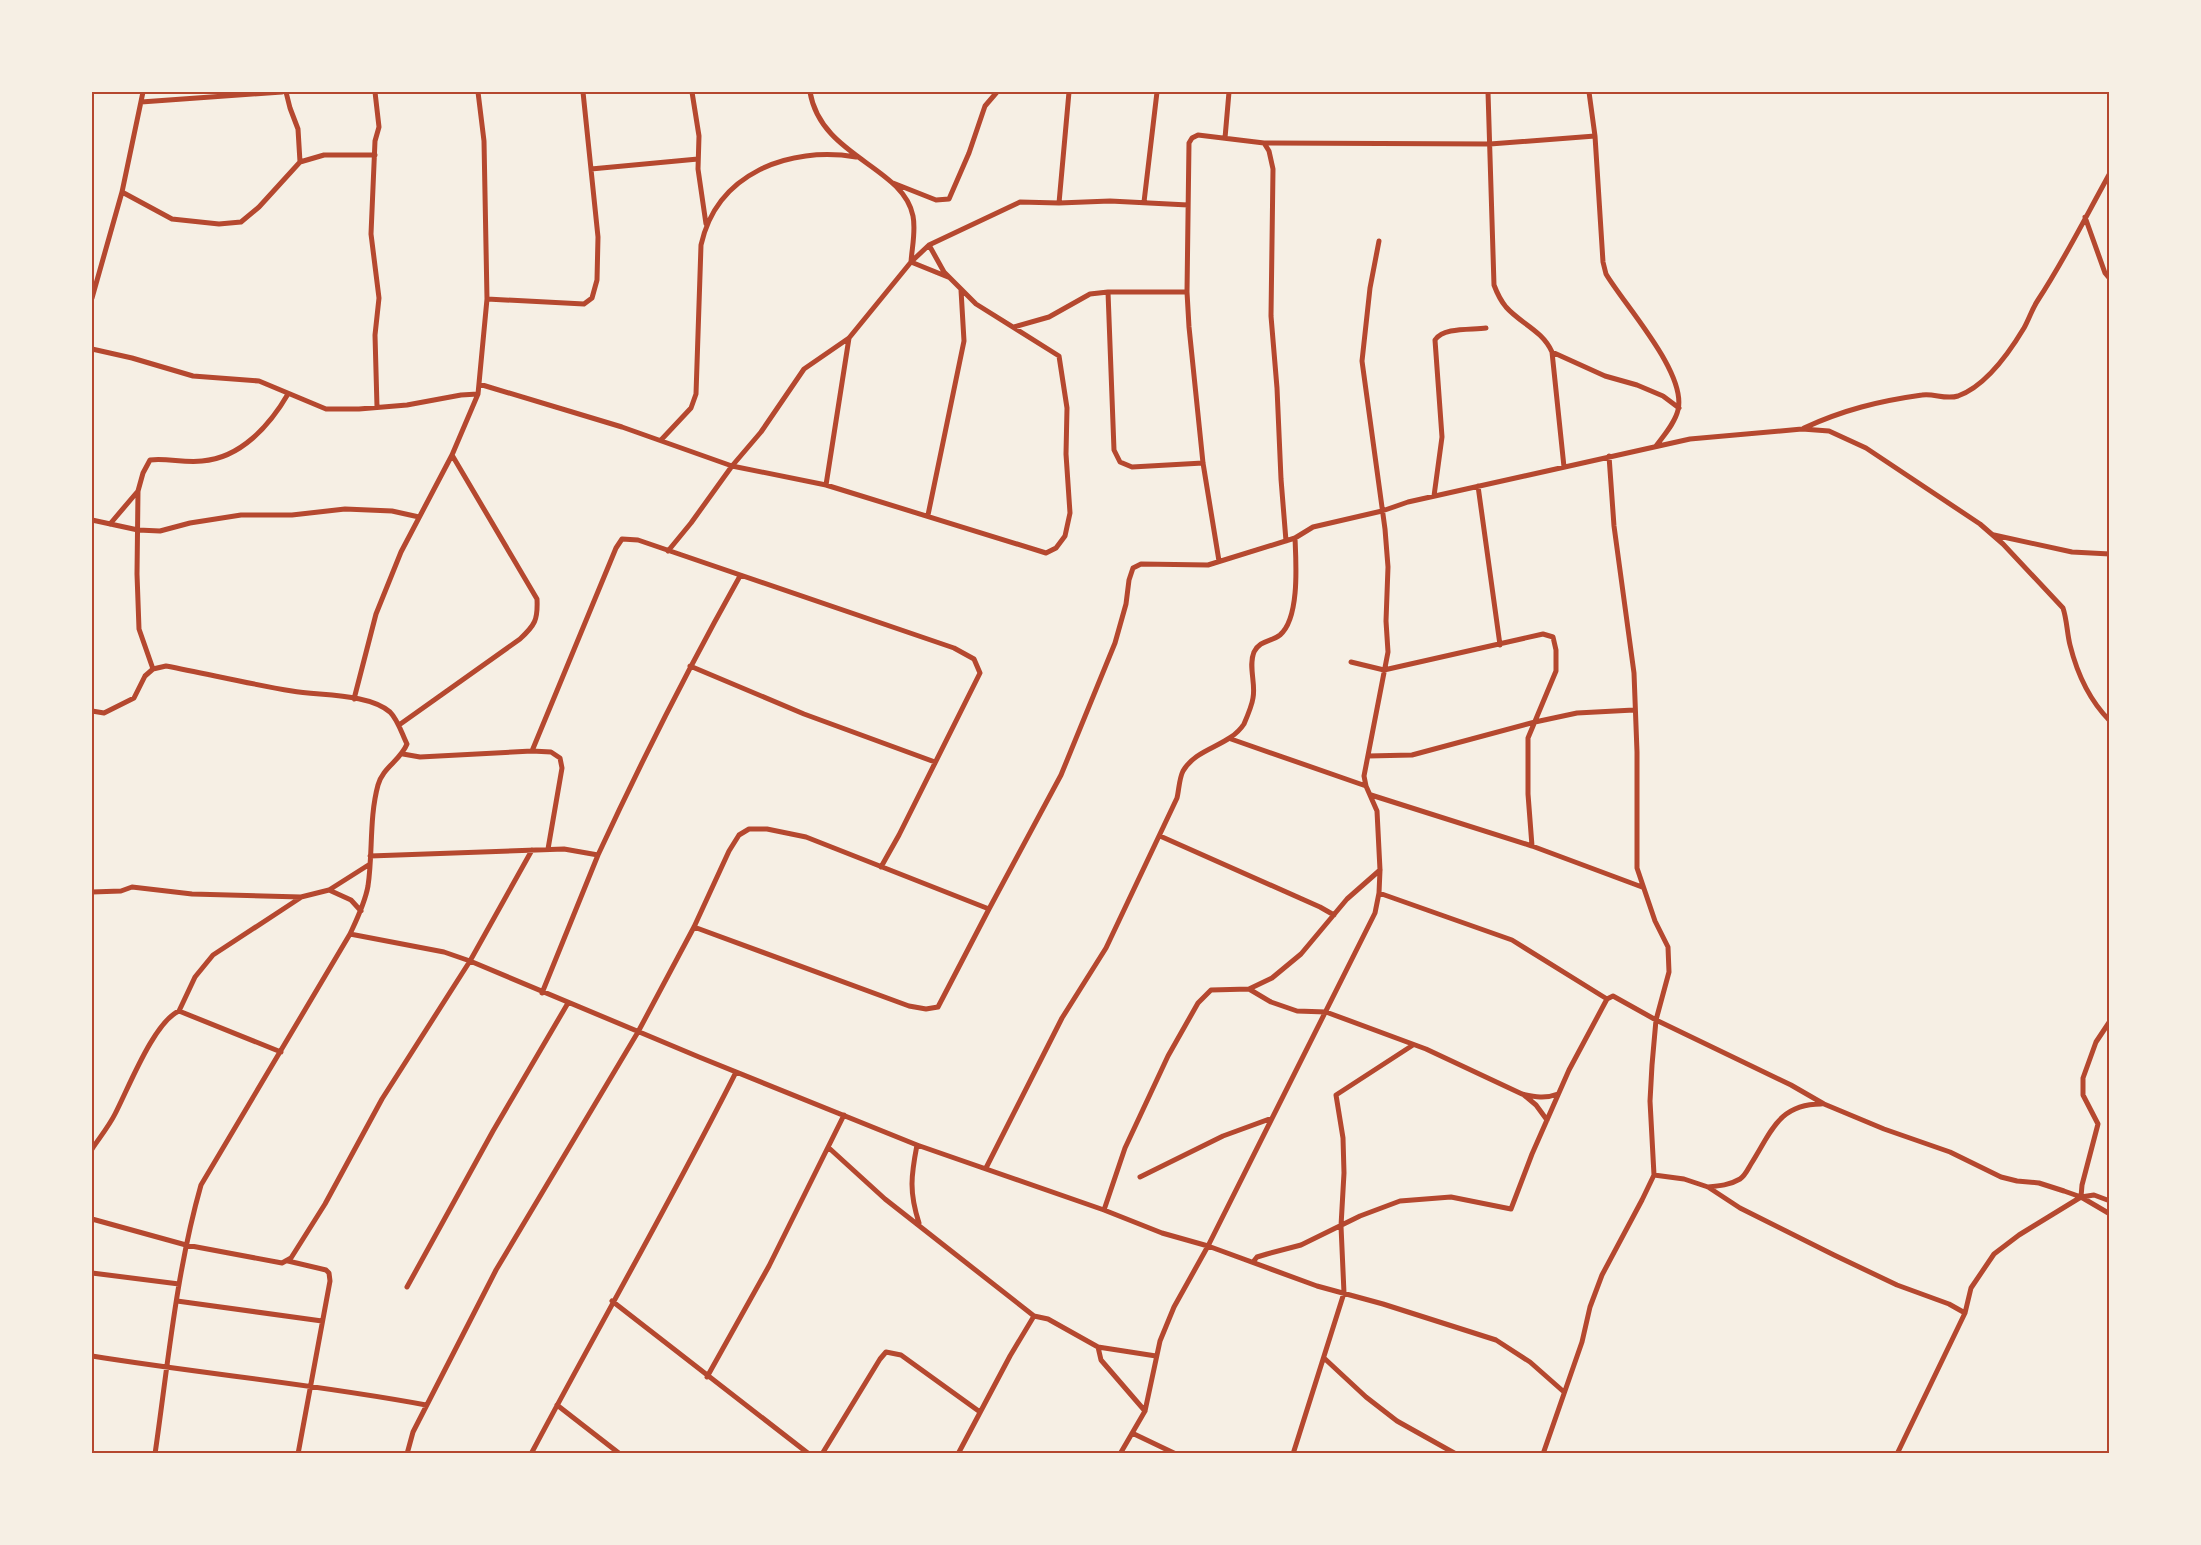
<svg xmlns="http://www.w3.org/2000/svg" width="2201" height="1545" viewBox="0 0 2201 1545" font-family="'Open Sans',sans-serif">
  <rect width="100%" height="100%" fill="#f6efe4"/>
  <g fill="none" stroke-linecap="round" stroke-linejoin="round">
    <path stroke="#b5482f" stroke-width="5" d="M286 92 290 108 298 129 300 162
      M375 92 379 127 375 141 371 234 379 298 375 335 377 407
      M692 92 699 136 698 169 706 224
      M810 92C821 157 903 166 913 216 916 231 912 247 911 262
      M1488 92 1494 285C1497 293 1501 301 1506 307 1521 324 1542 330 1552 352L1564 467
      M1589 92 1595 136 1603 262 1606 274C1625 306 1687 373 1678 410 1675 423 1664 435 1656 446
      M141 102 282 92
      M1225 138 1229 92
      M1264 143 1490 144 1595 136
      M591 169 698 159
      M893 183 936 200 949 199 969 153 985 106 997 92
      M122 192 172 219 219 224 241 222 259 207 300 162 324 155H375
      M1144 202 1157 92
      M1059 203 1069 92
      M2085 217 2105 273 2110 279
      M911 262 948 277
      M1108 292 1114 450 1120 462 1132 467 1203 463
      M92 298 122 192 143 92
      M487 299 584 304 592 298 597 280 598 237 583 92
      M1014 327 1049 317 1090 294 1108 292H1187
      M92 349 132 358 193 376 259 381 326 409H359L407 405 461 395 478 394
      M1552 352 1605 376 1637 385 1663 396 1679 408
      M479 384 622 427 732 466 826 485 1046 553 1056 548 1065 536 1070 513 1066 454 1067 408 1059 356 976 304 944 272 929 245
      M1804 428C1843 410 1879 401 1922 395 1934 393 1945 400 1958 396 1986 386 2009 353 2024 328 2029 319 2032 309 2038 300 2065 259 2086 216 2110 173
      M661 440 691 408 696 394 701 245C717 173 789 146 856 157
      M826 485 849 338
      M1478 486 1500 645
      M1434 496 1442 437 1435 340C1443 327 1471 330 1486 328
      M928 515 964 341 961 290
      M92 520 138 530 160 531 190 523 241 515H292L345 509 392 511 419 517
      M110 524 138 491
      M1994 535 2072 552 2110 554
      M668 551 691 523 732 466 761 432 804 369 849 338 911 262 929 245 1020 202 1059 203 1110 201 1188 205
      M1219 561 1203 463 1189 327 1187 292 1189 143 1192 138 1198 135 1264 143 1269 151 1273 169 1271 316 1277 388 1281 479 1286 541
      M1351 662 1384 670 1543 634 1553 637 1556 650V671L1528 738V794L1532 846
      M690 666 804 714 935 762
      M153 669 139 629 137 574 138 491 143 473 150 460C167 458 184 463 202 461 241 458 270 425 288 394
      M354 699 376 614 401 552 452 455 478 394 487 299 484 141 478 92
      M92 711 104 713 134 698 145 676 153 669 166 666C208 674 250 684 292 691 320 696 368 693 390 712 398 720 402 734 407 744 400 761 383 767 378 785 369 818 373 853 368 886 365 903 357 919 350 934L201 1185C176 1273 168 1364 155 1454
      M399 725 520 639C535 625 538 620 537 599L452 455
      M1231 739 1366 786
      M532 751 616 548 622 539 638 540 954 648 974 659 980 673 899 835 881 867
      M403 754 420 757 532 751 551 752 560 758 562 768 548 849
      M1368 756 1412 755 1535 722 1577 713 1634 710
      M1371 795 1532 846 1642 887
      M1160 836 1320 907 1334 915
      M598 855C642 760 689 667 740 576
      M370 856 564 849 598 855 542 993
      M329 890 351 900 361 911
      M92 892 121 891 132 887 192 894 301 897 329 890 370 864
      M1379 893 1512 940 1607 999
      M694 927 909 1006 926 1009 938 1007 989 909 1061 775 1115 643 1126 604 1129 580 1133 568 1141 564 1208 565 1295 538 1313 527 1382 511 1408 502 1690 439 1802 429 1829 431 1866 448 1980 524 2003 544 2063 608C2067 620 2067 633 2070 645 2077 673 2090 701 2110 721
      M350 934 444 952 470 961 699 1057 917 1145 1104 1210 1162 1233 1208 1246 1317 1286 1383 1304 1496 1340 1530 1362 1564 1392
      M1249 989 1271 1002 1297 1011 1326 1012 1426 1049 1522 1094C1535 1097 1545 1099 1558 1094
      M179 1011 195 977 213 955 300 898
      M1524 1095 1536 1105 1547 1120
      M917 1145C911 1176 909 1192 919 1223
      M829 1148 885 1199 1034 1316
      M92 1149C100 1137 109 1126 115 1114 129 1087 154 1022 179 1011L281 1052
      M986 1168 1062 1018 1106 948 1177 798C1179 790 1179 779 1183 771 1197 747 1229 747 1244 724 1247 717 1252 705 1253 698 1256 683 1248 666 1254 652 1260 640 1271 642 1280 635 1300 618 1296 562 1295 538
      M1654 1175 1684 1179 1708 1187 1740 1208 1834 1255 1897 1285 1949 1304 1965 1313
      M1140 1177 1223 1136 1272 1118
      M1708 1187C1719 1186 1730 1185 1740 1179 1745 1176 1748 1169 1751 1164 1771 1133 1778 1104 1821 1104
      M2081 1197 2082 1185 2098 1124 2083 1095V1078L2096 1042 2110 1021
      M1104 1210 1125 1148 1168 1056 1198 1003 1211 990 1249 989 1272 978 1301 954 1347 899 1380 870
      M92 1219 186 1245 282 1263 291 1258 325 1204 382 1099 470 961 532 850
      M288 1261 326 1270 329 1273 330 1281 298 1454
      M1253 1262 1257 1257 1267 1254 1301 1245 1360 1216 1400 1201 1451 1197 1511 1209 1532 1154 1569 1070 1607 999 1613 996 1656 1020 1791 1085 1824 1104 1884 1129 1950 1152 2001 1177 2017 1181 2039 1183 2064 1191 2081 1197 2110 1214
      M92 1273 179 1284
      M407 1287 493 1131 568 1003
      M177 1301 322 1321
      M612 1301 809 1454
      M1098 1347 1101 1360 1145 1411
      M92 1356C203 1374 315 1384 426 1405
      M1324 1358 1366 1397 1397 1421 1456 1454
      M707 1377 769 1266 844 1115
      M557 1405 620 1454
      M1132 1433 1176 1454
      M407 1454 413 1432 496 1270 638 1032 694 927 729 851 739 835 749 829H767L806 837 989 909
      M531 1454C599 1326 671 1201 736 1072
      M822 1454 880 1359 886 1352 901 1355 980 1412
      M958 1454 1010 1356 1034 1316 1048 1319 1098 1347 1156 1356
      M1120 1454 1145 1411 1160 1341 1174 1307 1208 1246 1375 913 1379 893 1380 870 1377 811 1366 786 1364 776 1388 652 1386 621 1388 567 1385 529 1362 361 1370 288 1379 241
      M1293 1454 1344 1293 1341 1226 1344 1173 1343 1138 1336 1095 1413 1045
      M1543 1454 1582 1342 1590 1307 1602 1275 1642 1200 1654 1175 1650 1101 1652 1065 1656 1020 1669 972 1668 947 1655 921 1637 868V752L1634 673 1614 526 1609 456
      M1897 1454 1965 1313 1971 1288 1994 1254 2019 1235 2081 1197 2094 1195 2110 1201"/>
  </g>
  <rect width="2201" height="1545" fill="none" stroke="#f6efe4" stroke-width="186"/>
  <rect x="93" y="93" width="2015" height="1359" fill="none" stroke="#b5482f" stroke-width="2"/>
</svg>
